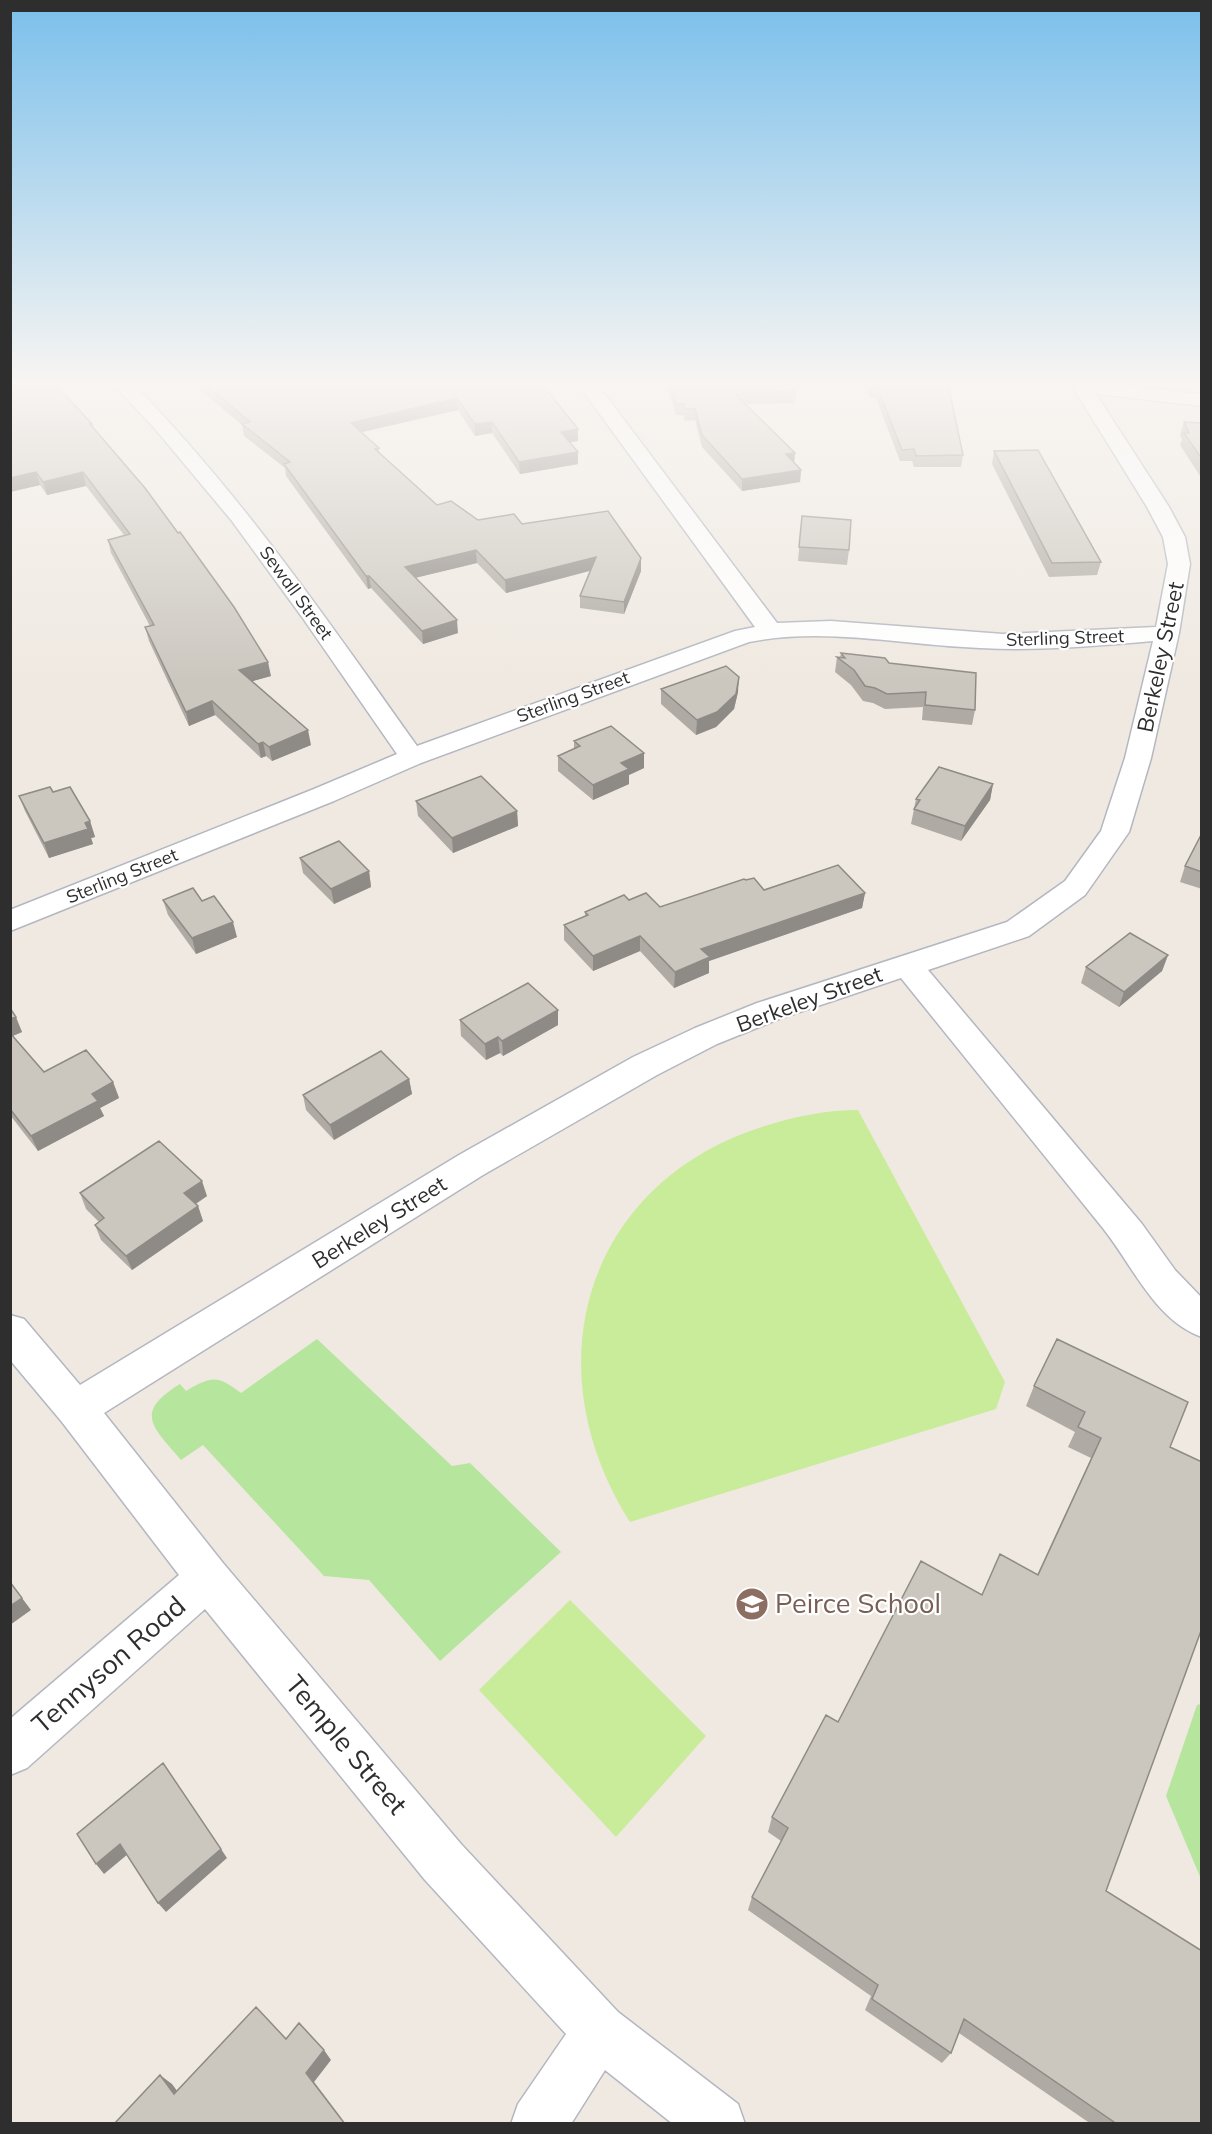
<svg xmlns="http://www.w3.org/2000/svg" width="1212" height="2134" viewBox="0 0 1212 2134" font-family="Mulish,sans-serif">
  <rect width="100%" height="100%" fill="#efe9e1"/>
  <path fill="#b6e59e" d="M317 1339 452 1466 470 1463 561 1552 440 1661 369 1580 324 1576 203 1445 181 1460C153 1427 133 1413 180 1384L186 1391C212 1376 217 1375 241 1393Z
    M1201 1704H1202L1201 1879 1166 1796 1197 1705Z"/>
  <path fill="#c9ec9a" d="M858 1110 1005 1382 996 1409 630 1522C531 1366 585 1180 768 1125 797 1116 828 1110 858 1110Z
    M570 1600 706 1736 616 1837 479 1690Z"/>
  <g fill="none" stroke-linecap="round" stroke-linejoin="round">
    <defs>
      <path id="minor" d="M113 384H133C241 494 328 621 417 746L735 631 755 627 578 384H597L777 623 831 621 1003 634 1156 627 1168 564 1163 537 1147 507 1071 384H1107L1202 394V406L1096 394 1169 507 1185 537 1190 564 1179 633 1151 758 1129 832 1085 895 1029 936 928 970 1142 1224 1175 1270 1202 1298V1337C1155 1321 1132 1264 1102 1227 1035 1144 968 1061 901 978L779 1019 717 1044 657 1075 483 1175 104 1413 223 1563 461 1844 618 2012 738 2104 745 2124H673L605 2070 571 2124H511L518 2104 566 2034 425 1880 205 1609 27 1768 10 1775V1719L179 1575 62 1422 10 1360V1315L24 1319 80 1385 459 1155 633 1057 695 1028 757 1003 1007 922 1065 881 1101 831 1125 758 1153 641C1096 646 1038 651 980 648 902 645 826 627 749 642L421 763 334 801 10 931V910L314 789 397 754 302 617 232 521 156 430Z"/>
    </defs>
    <use href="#minor" stroke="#b4b7c1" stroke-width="3"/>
    <use href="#minor" fill="#fff" fill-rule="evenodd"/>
  </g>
  <path fill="#afaba4" d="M193 384H251L252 385 542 384 578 441 570 442 578 452V464L520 474 492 433 475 436 458 410 362 432 379 448V452L437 505 478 520 522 524 641 558V571L624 614 580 608V596L590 571 506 593 477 563 415 578 458 633 423 644 371 588 368 589 286 476 285 468 244 436 242 425Z
    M667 384H793L796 391 795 403 746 404 795 453 794 463 801 470 800 482 742 491 702 447 695 420 685 421 683 415H676Z
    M864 384H948L963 455 961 467H914L912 461H900L876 398H870Z
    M1184 422 1202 423V479L1180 445 1182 439 1180 435Z
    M94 429 271 676 252 681 311 745 272 761 266 756 261 758 215 715 189 726 149 641 145 627 150 626 111 553 108 540 124 535 86 486 47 495 40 485 10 492Z
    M994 451 1101 562 1097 575 1049 577 992 464Z
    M802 516 849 550 847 565 798 561Z
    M841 653 889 663 975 710 972 725 922 720 923 707 885 709 873 703 863 701 851 685 835 672 837 657 840 658Z
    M661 689 738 692 734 709 716 727 696 735 661 704Z
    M574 741 644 753V768L629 775V784L593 800 558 771V756L574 749Z
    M993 784 990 800 961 841 911 824 916 799Z
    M53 792 90 821 95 837 91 838 93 844 49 858 25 811 19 796Z
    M416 801 517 811 518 826 453 853 418 816Z
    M1201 835 1202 889 1180 882 1185 866Z
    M300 858 369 871 371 887 334 904 303 873Z
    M746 880 764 890 865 893 862 908 709 961V973L674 988 640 951 593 971 564 940V925L585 916V912L629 900 660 907Z
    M163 900 202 901 237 937 196 954 168 915Z
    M1168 955 1162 971 1119 1007 1081 983 1086 967Z
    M10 1008 22 1032 13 1036 44 1072 113 1082 119 1098 100 1108 104 1116 38 1151 10 1115Z
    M558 1010V1025L503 1056 500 1053 486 1060 461 1036 460 1020Z
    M409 1079 412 1094 334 1140 306 1110 303 1095Z
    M80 1193 207 1196 196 1204 198 1206 203 1221 132 1270 101 1240 95 1225 99 1222 86 1209Z
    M1034 1386 1170 1447 1106 1891 1202 2124H1091L959 2033 951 2053 942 2063 865 2010 871 1996 748 1910 752 1897 781 1841 768 1832 772 1817 838 1722 982 1595 1037 1575 1091 1458 1068 1447 1075 1432 1026 1406Z"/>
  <path fill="#8e8b86" d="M457 398 458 410 353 434 351 423Z
    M492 422V433L475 436V424Z
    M578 429V441L561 444V432Z
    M578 452V464L520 474 519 462Z
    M795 453 794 464 786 454Z
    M801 470 800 482 742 491V479Z
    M36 472 40 485 10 492V478Z
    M83 472 86 486 47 495 43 482Z
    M476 550 477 563 406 580 405 567Z
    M596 557V569L506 593 505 580Z
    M641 558V571L624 614V602Z
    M366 576H369L371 588 368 589Z
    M457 620 458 633 423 644 422 631Z
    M268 662 271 676 242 684 239 670Z
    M739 677 738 692 734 709 716 727 696 735 697 720Z
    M212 701 215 715 189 726 186 712Z
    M308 730 311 745 272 761 269 747Z
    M263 742 266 756 261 758 258 744Z
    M644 753V768L629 775V784L593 800V785L621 763Z
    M993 784 990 800 961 841 965 826Z
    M517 811 518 826 453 853 452 838Z
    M90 821 95 837 91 838 93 844 49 858 44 843Z
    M369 871 371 887 334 904 331 889Z
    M865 893 862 908 709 961V973L674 988 675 972 701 949Z
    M233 922 237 937 196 954 192 938Z
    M640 936V951L593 971V956Z
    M1168 955 1162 971 1119 1007 1124 992Z
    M558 1010V1025L503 1056 502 1041Z
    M16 1017 22 1032 10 1037V1019Z
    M498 1037 500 1053 486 1060 485 1044Z
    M409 1079 412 1094 334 1140 330 1125Z
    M113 1082 119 1098 100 1108 104 1116 38 1151 31 1136 92 1094Z
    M202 1181 207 1196 189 1208 184 1193Z
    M198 1206 203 1221 132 1270 126 1256Z
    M22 1598 31 1610 10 1625V1606Z
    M120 1844 128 1854 104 1874 96 1864Z
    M221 1849 227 1858 166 1912 158 1903Z
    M324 2050 331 2060 314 2082 346 2124 306 2073Z
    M160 2075 172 2084 186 2103 174 2094Z"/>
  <path fill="#cbc7bf" stroke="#8e8b86" stroke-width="1.5" d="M10 384H55L92 424H90L145 488 178 533 180 532 234 607 268 662 239 670 308 730 269 747 263 742 258 744 212 701 186 712 145 627 154 625 108 540 130 534 83 472 43 482 36 472 10 478Z
    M205 384H251L252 385 257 384H542L578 429 561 432 578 452 519 462 492 422 475 424 457 398 351 423 379 448 375 449 437 505 451 501 478 520 514 514 522 524 608 511 641 558 624 602 580 596 596 557 505 580 476 550 405 567 457 620 422 631 369 576H366L284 464 290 462 242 424 250 422Z
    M671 384H793L796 391 735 394 795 453 786 454 801 470 742 479 702 435 695 409H685L684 404H676Z
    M870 384H948L963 455 916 456 914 449 902 450 877 387H872Z
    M1184 422 1202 423V459L1184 433H1189Z
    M1038 450 1101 562 1052 563 994 451Z
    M802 516 851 520 849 550 799 547Z
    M841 653 885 658 889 663 976 673 975 710 925 705 926 692 887 694 875 688 865 686 854 670 837 657 845 658Z
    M726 666 739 677 736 694 717 712 697 720 661 689Z
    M611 726 644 753 621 763 629 769 593 785 558 756 580 746 574 741Z
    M939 767 993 784 965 826 914 809 920 800 916 799Z
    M481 776 517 811 452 838 416 801Z
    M50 787 53 792 70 787 90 821 85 823 88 829 44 843 19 796Z
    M1201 835H1202V872L1185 866Z
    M339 841 369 871 331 889 300 858Z
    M838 865 865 893 701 949 710 957 675 972 640 936 593 956 564 925 588 915 585 912 624 895 629 900 646 893 660 907 744 879 746 880 754 878 764 890Z
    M193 888 202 901 214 896 233 922 192 938 163 900Z
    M1130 933 1168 955 1124 992 1086 967Z
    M528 983 558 1010 502 1041 498 1037 485 1044 460 1020Z
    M10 1008 16 1017 10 1019Z
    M10 1033 44 1072 86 1050 113 1082 92 1094 98 1101 31 1136 10 1109Z
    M381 1051 409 1079 330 1125 303 1095Z
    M159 1141 202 1181 184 1193 198 1206 126 1256 95 1225 104 1218 80 1193Z
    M1057 1339 1188 1402 1170 1447 1202 1462V1628L1106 1891 1202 1951V2124H1117L964 2019 951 2053 872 1999 878 1985 752 1897 788 1828 772 1817 826 1715 838 1722 921 1561 982 1595 1000 1554 1038 1575 1101 1438 1078 1427 1085 1412 1034 1386Z
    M10 1582 22 1598 10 1606Z
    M163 1763 221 1849 158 1903 120 1844 96 1864 77 1834Z
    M256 2007 286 2039 299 2023 324 2050 306 2073 345 2124H114L160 2075 174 2094Z"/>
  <linearGradient id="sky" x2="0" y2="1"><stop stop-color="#7abfeb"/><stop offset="0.56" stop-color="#f8f5f2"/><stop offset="1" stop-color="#f8f5f2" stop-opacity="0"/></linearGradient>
  <rect width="1212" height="683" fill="url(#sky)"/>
  <defs>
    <symbol id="school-disc" viewBox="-11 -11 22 22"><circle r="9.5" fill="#8d6e63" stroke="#fff"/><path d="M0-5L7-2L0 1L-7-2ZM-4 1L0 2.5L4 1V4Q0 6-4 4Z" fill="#fff"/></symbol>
  </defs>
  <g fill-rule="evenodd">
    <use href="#school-disc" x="733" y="1585" width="38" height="38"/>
  </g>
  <g text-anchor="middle" stroke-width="4.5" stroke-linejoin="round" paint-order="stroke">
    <g font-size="18" fill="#2e2e2e" stroke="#fff">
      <text transform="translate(296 593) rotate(54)" y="6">Sewall Street</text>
      <text transform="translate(1065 638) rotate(-2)" y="6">Sterling Street</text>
      <text transform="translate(573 697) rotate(-20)" y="6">Sterling Street</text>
      <text transform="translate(122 876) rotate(-22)" y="6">Sterling Street</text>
    </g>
    <g font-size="22" fill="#2e2e2e" stroke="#fff">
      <text transform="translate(1160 657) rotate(-78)" y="8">Berkeley Street</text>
      <text transform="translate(809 999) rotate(-20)" y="8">Berkeley Street</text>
      <text transform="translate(379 1222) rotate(-32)" y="8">Berkeley Street</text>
    </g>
    <g font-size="27" fill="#785e54" stroke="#fff" text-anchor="start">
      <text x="775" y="1613">Peirce School</text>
    </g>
    <g font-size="27" fill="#2e2e2e" stroke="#fff">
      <text transform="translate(109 1665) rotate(-41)" y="9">Tennyson Road</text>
      <text transform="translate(346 1745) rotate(50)" y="9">Temple Street</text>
    </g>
  </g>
  <rect width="1212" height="2134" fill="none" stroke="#2e2e2e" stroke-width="24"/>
</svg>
